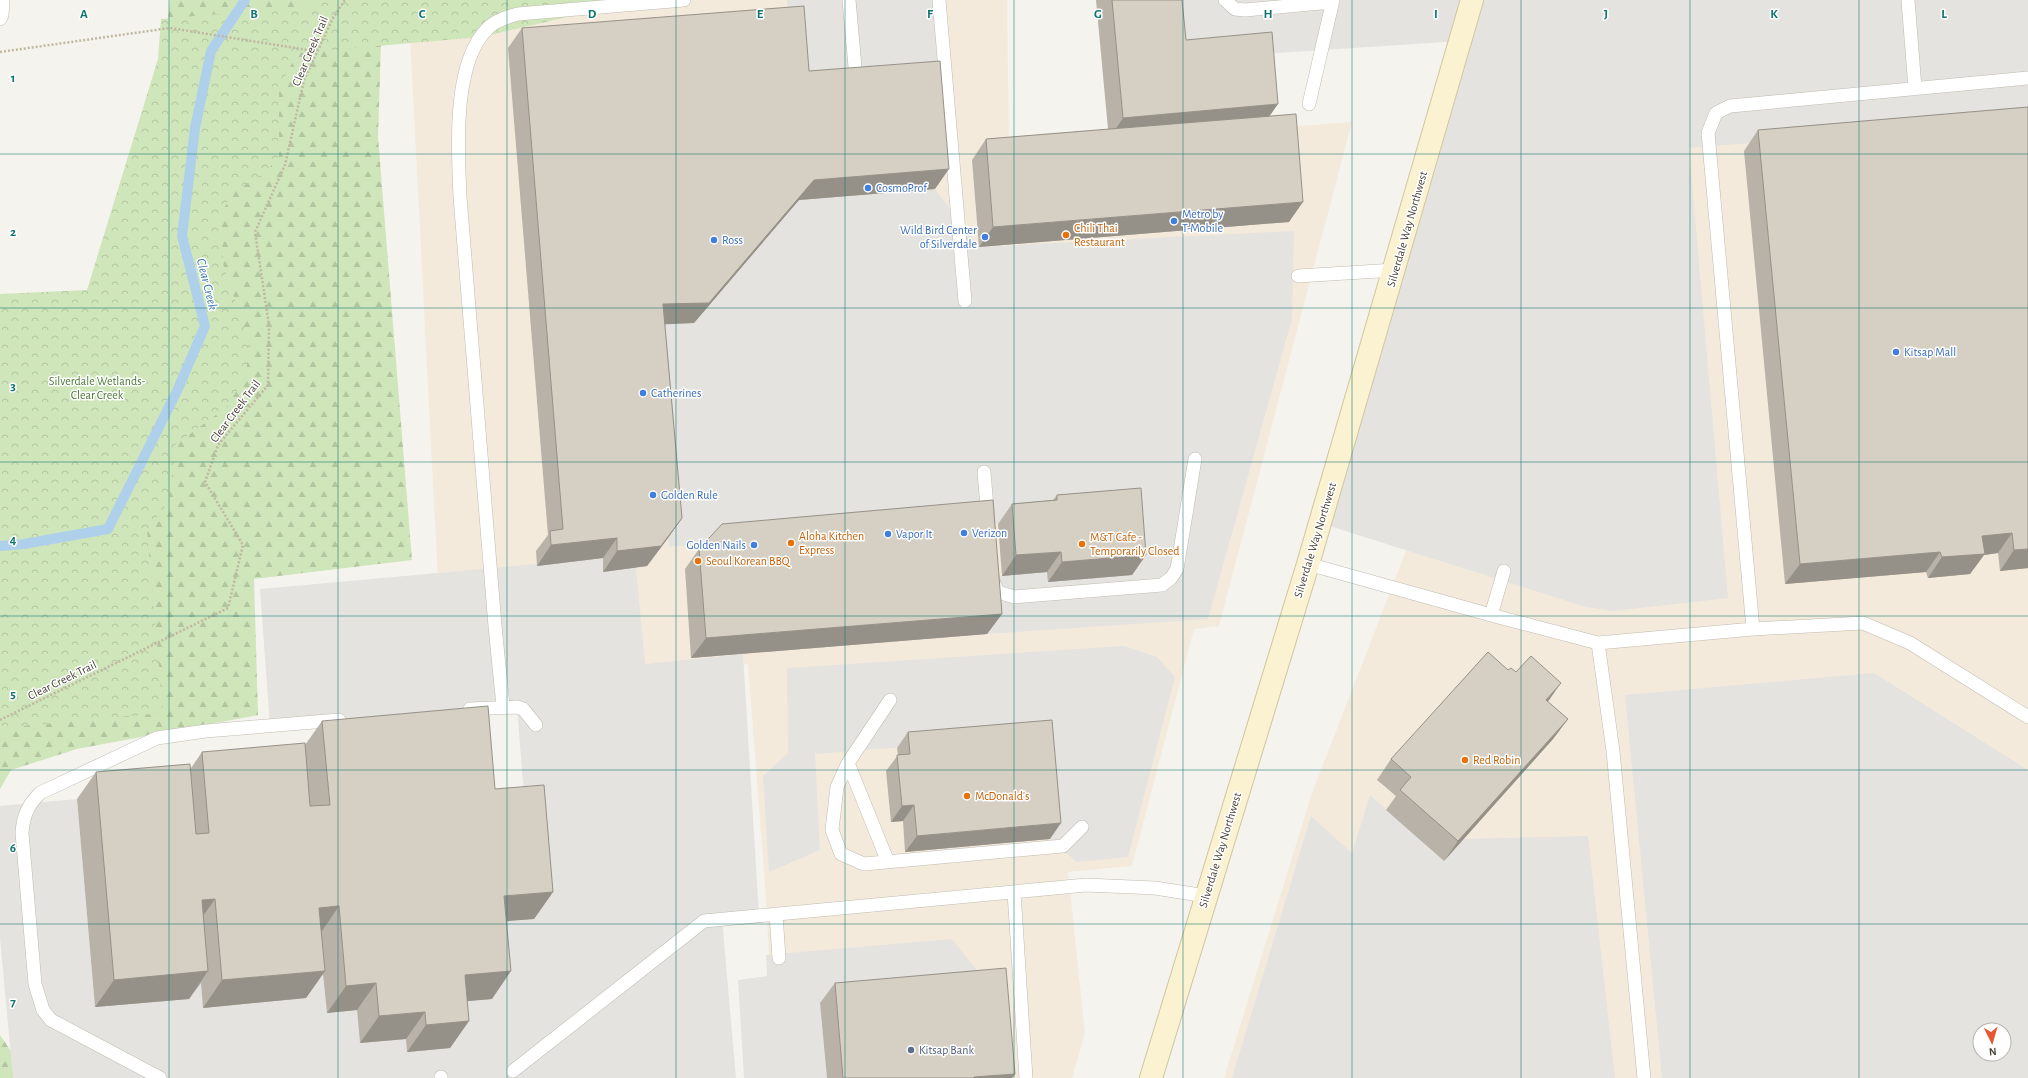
<svg xmlns="http://www.w3.org/2000/svg" width="2028" height="1078" viewBox="0 0 2028 1078" font-family="'Alegreya Sans',sans-serif">
  <defs>
    <pattern id="forest-firs" width="22" height="20" patternUnits="userSpaceOnUse"><rect width="22" height="20" fill="#cfe5ba"/><path d="M5 1l3.5 6h-7zM16 11l3.5 6h-7z" fill="#b3c6a1"/></pattern>
    <pattern id="park-crowns" width="20" height="18" patternUnits="userSpaceOnUse"><rect width="20" height="18" fill="#cfe5ba"/><path d="M2 6a3 3 0 1 1 6 0M12 15a3 3 0 1 1 6 0" fill="none" stroke="#b3c6a1"/></pattern>
  </defs>
  <rect width="100%" height="100%" fill="#f5f3ed"/>
  <path fill="#f4eadb" fill-rule="evenodd" d="M582 0H1007L1009 148 1352 122 1219 626 1194 629 1132 866 1068 872 1085 1033 1072 1078H775L766 897 748 664 639 677 438 582 410 35Z
    M2028 0V1078H1224L1312 793 1438 469 1527 111ZM1980 1030H2004V1054H1980Z"/>
  <path fill="url(#forest-firs)" d="M170 0H431L382 12 378 137 412 560 254 579 258 715 77 749 11 770 0 789V309L91 308 163 73Z
    M0 1035 22 1067 45 1078H0Z"/>
  <path fill="url(#park-crowns)" d="M309 0H641L481 37 297 53 279 89V156L264 174 233 191 221 215 223 264 249 343 246 375 227 407 176 444 169 501 147 530 163 713 0 728V294L87 290 158 59 161 19 308 6Z"/>
  <path fill="#e4e3e0" fill-rule="evenodd" d="M787 0H939L946 80 794 92Z
    M1166 0H2028V120L1689 148 1728 598 1613 611 1586 607 1320 523 1460 41 1171 60Z
    M935 189 979 247 1294 231 1292 319 1208 619 987 634 983 577 1047 572 1132 575 998 524 979 521 669 547 649 325 694 323 799 200Z
    M603 558V571L636 567 645 664 743 654 759 915 722 919 736 1078H13L0 938V806L77 799 95 1007 183 927 320 934 327 1013 357 1010 360 1043 406 1039 485 923 534 919 517 707 270 726 260 589Z
    M1124 646 1157 657 1175 677 1128 857 1077 862 1050 839 1041 736 815 754 820 850 769 872 763 776 788 753 787 668Z
    M1874 673 2028 770V1078H1662L1625 695ZM1980 1030H2004V1054H1980Z
    M1370 795 1444 861 1464 839 1588 836 1615 1078H1232L1311 816 1352 853Z
    M952 939 992 989 820 1003 827 1078H744L738 980 767 976 766 955Z"/>
  <g fill="none" stroke-linecap="round" stroke-linejoin="round">
    <path stroke="#afd0eb" stroke-width="10" d="M0 546 24 544 108 529 177 391 205 326 182 236 195 128 211 51 245 0"/>
    <defs>
      <path id="service" d="M849 0 856 78
        M939 0 965 301
        M1225 0 1235 9 1245 10 1332 2
        M1908 0 1915 88
        M0 19 2 15 3 0
        M1309 104 1333 0
        M1298 276 1395 270
        M984 472 988 519
        M1308 564 1491 615 1598 643 1753 629 1863 623 1910 643 2028 717
        M993 578 994 584 998 592 1014 597 1162 585 1171 578 1177 569 1195 459
        M1491 615 1504 571
        M1753 629 1708 133 1716 113 1730 106 1752 104 2028 78
        M1598 643 1613 751 1644 1078
        M890 700 848 763 837 787 832 830 841 854 864 864 1063 846 1082 827
        M503 706 495 626 460 197C458 150 452 63 488 28 496 20 508 17 518 14L684 0
        M470 709 517 707 523 709 536 725
        M848 763 888 862
        M1014 892 1026 1078
        M776 914 779 958
        M513 1071 704 921 1086 885 1155 888 1206 896
        M160 1078 51 1020 43 1010 35 984 22 833C23 816 28 805 40 793L157 738 206 731 339 720
        M441 1078V1077"/>
      <path id="secondary" d="M1151 1078 1308 564 1472 0"/>
    </defs>
    <use href="#service" stroke="#c0bbb0" stroke-width="14"/>
    <use href="#secondary" stroke="#d0c6a0" stroke-width="24"/>
    <path stroke="#c0b7a2" stroke-width="2.5" stroke-dasharray="2 2" stroke-linecap="butt" d="M0 52 170 28 314 51
      M0 720 228 608 243 545 205 482 218 445 268 385 269 325 255 232 285 165 304 80 333 18 345 0"/>
    <use href="#service" stroke="#fff" stroke-width="13"/>
    <use href="#secondary" stroke="#faf2d1" stroke-width="22"/>
  </g>
  <path fill="#b8b2a8" d="M1096 0H1182L1186 40 1269 116 1289 222 979 247 972 160 986 139 1108 129Z
    M522 28 809 71 935 189 799 200 694 323 665 324 682 518 668 538 647 566 603 572V558L537 566 536 551 548 535 508 48Z
    M2028 107V568L2000 571 1998 553 1984 555 1970 574 1928 578 1926 572 1785 584 1744 151 1758 130Z
    M1057 495 1146 555 1132 575 1048 582 1047 572 1002 576 998 524 1012 504 1053 500Z
    M699 549 1002 614 987 634 691 658 685 569Z
    M1508 670 1548 702 1568 719 1553 739 1444 861 1386 810 1396 796 1377 780 1391 759Z
    M322 721 495 789 553 892 534 919 506 921 492 999 467 1001 469 1021 450 1048 407 1052 406 1039 360 1043 357 1010 327 1013 323 974 306 998 203 1008 201 983 189 999 95 1007 77 799 96 772 191 768 202 752 305 745Z
    M908 732 1050 839 905 852 903 821 891 822 886 771 898 755 897 748Z
    M835 983 1012 1078H827L820 1003Z"/>
  <path fill="#969188" d="M1278 104 1264 124 1109 139 1123 118Z
    M949 169 935 189 799 200 694 323 649 325 663 304 814 180Z
    M1303 202 1289 222 979 247 993 227Z
    M682 518 668 538 647 566 603 572 617 551Z
    M2012 533 1998 553 1984 555 1970 574 1928 578 1942 557 1982 536Z
    M617 538 603 558 537 566 551 545Z
    M2028 549V568L2000 571 2014 550Z
    M1061 552 1047 572 1002 576 1016 555Z
    M1940 552 1926 572 1785 584 1800 564Z
    M1146 555 1132 575 1048 582 1062 562Z
    M1002 614 987 634 691 658 706 638Z
    M1561 683 1547 703 1546 700Z
    M1568 719 1553 739 1444 861 1458 841Z
    M914 805 903 821 891 822 902 806Z
    M1061 823 1050 839 905 852 917 836Z
    M553 892 534 919 485 923 504 896Z
    M215 899 196 926 202 900Z
    M339 906 320 934 319 908Z
    M208 971 189 999 95 1007 114 980Z
    M325 971 306 998 203 1008 222 980Z
    M511 971 492 999 446 1003 465 975Z
    M376 983 357 1010 327 1013 346 986Z
    M425 1012 406 1039 360 1043 379 1016Z
    M469 1021 450 1048 407 1052 426 1025Z
    M1015 1074 1012 1078H973L974 1077Z"/>
  <path fill="#d6cfc3" stroke="#969188" d="M1112 0H1182L1186 40 1272 32 1278 104 1123 118Z
    M804 6 809 71 940 61 949 169 814 180 709 303 663 304 682 518 661 546 617 551V538L551 545 550 531 563 529 522 28Z
    M2028 107V549L2014 550 2012 533 1982 536 1985 554 1942 557 1940 552 1800 564 1758 130Z
    M1296 114 1303 202 993 227 986 139Z
    M1141 488 1146 555 1062 562 1061 552 1016 555 1012 504 1057 500V495Z
    M993 500 1002 614 706 638 699 549 722 524Z
    M1488 652 1508 670 1511 668 1516 672 1531 656 1561 683 1546 700 1568 719 1458 841 1400 790 1411 777 1391 759Z
    M488 706 495 789 544 785 553 892 504 896 511 971 465 975 469 1021 426 1025 425 1012 379 1016 376 983 346 986 339 906 319 908 325 971 222 980 215 899 202 900 208 971 114 980 96 772 190 764 196 834 209 833 202 752 305 743 310 806 330 805 322 721Z
    M1052 720 1061 823 917 836 914 805 902 806 897 755 910 754 908 732Z
    M1006 968 1015 1074 974 1077V1078H843L835 983Z"/>
  <path fill="none" stroke="#0f766e" stroke-width="1" stroke-opacity="0.55" d="M169 0V1078M338 0V1078M507 0V1078M676 0V1078M845 0V1078M1014 0V1078M1183 0V1078M1352 0V1078M1521 0V1078M1690 0V1078M1859 0V1078M0 154H2028M0 308H2028M0 462H2028M0 616H2028M0 770H2028M0 924H2028"/>
  <g fill="#3f7fe0" stroke="#fff" stroke-width="1.5">
    <circle cx="868" cy="188" r="4"/>
    <circle cx="1174" cy="221" r="4"/>
    <circle cx="985" cy="237" r="4"/>
    <circle cx="714" cy="240" r="4"/>
    <circle cx="1896" cy="352" r="4"/>
    <circle cx="643" cy="393" r="4"/>
    <circle cx="653" cy="495" r="4"/>
    <circle cx="964" cy="533" r="4"/>
    <circle cx="888" cy="534" r="4"/>
    <circle cx="754" cy="545" r="4"/>
  </g>
  <g fill="#e8710a" stroke="#fff" stroke-width="1.5">
    <circle cx="1066" cy="235" r="4"/>
    <circle cx="791" cy="543" r="4"/>
    <circle cx="1082" cy="544" r="4"/>
    <circle cx="698" cy="561" r="4"/>
    <circle cx="1465" cy="760" r="4"/>
    <circle cx="967" cy="796" r="4"/>
  </g>
  <circle fill="#5c6f8a" stroke="#fff" stroke-width="1.5" cx="911" cy="1050" r="4"/>
  <g text-anchor="middle" stroke-width="3" stroke-linejoin="round" paint-order="stroke">
    <g font-size="12" fill="#49443a" stroke="#fff">
      <text transform="translate(310 51) rotate(-67)" y="4">Clear Creek Trail</text>
      <text transform="translate(1407 229) rotate(-74)" y="4">Silverdale Way Northwest</text>
      <text transform="translate(235 411) rotate(-53)" y="4">Clear Creek Trail</text>
      <text transform="translate(1315 540) rotate(-73)" y="4">Silverdale Way Northwest</text>
      <text transform="translate(62 680) rotate(-26)" y="4">Clear Creek Trail</text>
      <text transform="translate(1220 850) rotate(-73)" y="4">Silverdale Way Northwest</text>
    </g>
    <g font-size="12" fill="#366cbe" stroke="#fff" text-anchor="start">
      <text x="876" y="192">CosmoProf</text>
      <text x="1182" y="218">Metro by<tspan x="1182" dy="14">T-Mobile</tspan></text>
      <text x="977" y="234" text-anchor="end">Wild Bird Center<tspan x="977" dy="14">of Silverdale</tspan></text>
      <text x="722" y="244">Ross</text>
      <text x="1904" y="356">Kitsap Mall</text>
      <text x="651" y="397">Catherines</text>
      <text x="661" y="499">Golden Rule</text>
      <text x="972" y="537">Verizon</text>
      <text x="896" y="538">Vapor It</text>
      <text x="746" y="549" text-anchor="end">Golden Nails</text>
    </g>
    <g font-size="12" fill="#c56008" stroke="#fff" text-anchor="start">
      <text x="1074" y="232">Chili Thai<tspan x="1074" dy="14">Restaurant</tspan></text>
      <text x="799" y="540">Aloha Kitchen<tspan x="799" dy="14">Express</tspan></text>
      <text x="1090" y="541">M&amp;T Cafe -<tspan x="1090" dy="14">Temporarily Closed</tspan></text>
      <text x="706" y="565">Seoul Korean BBQ</text>
      <text x="1473" y="764">Red Robin</text>
      <text x="975" y="800">McDonald's</text>
    </g>
    <g font-size="12" fill="#497732" stroke="#fff">
      <text x="97" y="385">Silverdale Wetlands-<tspan x="97" dy="14">Clear Creek</tspan></text>
    </g>
    <g font-size="12" fill="#4e5e75" stroke="#fff" text-anchor="start">
      <text x="919" y="1054">Kitsap Bank</text>
    </g>
    <g font-size="13" font-style="italic" fill="#3c78ad" stroke="#fff">
      <text transform="translate(208 284) rotate(76)" y="5">Clear Creek</text>
    </g>
  </g>
  <g font-size="13" text-anchor="middle" font-weight="bold" fill="#0f766e" stroke="#fff" stroke-width="3" stroke-linejoin="round" paint-order="stroke">
    <text x="84" y="18">A</text>
    <text x="254" y="18">B</text>
    <text x="422" y="18">C</text>
    <text x="592" y="18">D</text>
    <text x="760" y="18">E</text>
    <text x="930" y="18">F</text>
    <text x="1098" y="18">G</text>
    <text x="1268" y="18">H</text>
    <text x="1436" y="18">I</text>
    <text x="1606" y="18">J</text>
    <text x="1774" y="18">K</text>
    <text x="1944" y="18">L</text>
    <text x="13" y="82">1</text>
    <text x="13" y="236">2</text>
    <text x="13" y="390">3</text>
    <text x="13" y="544">4</text>
    <text x="13" y="698">5</text>
    <text x="13" y="852">6</text>
    <text x="13" y="1006">7</text>
  </g>
  <g transform="translate(1992 1042) rotate(175)"><circle r="19" fill="#ffffff" stroke="#b6b4b0"/>
  <path d="M0-3L7 15L0 10L-7 15Z" fill="#e75532"/>
  <text y="-6" font-size="11" font-weight="bold" text-anchor="middle" fill="#49443a">N</text>
  </g>
</svg>
